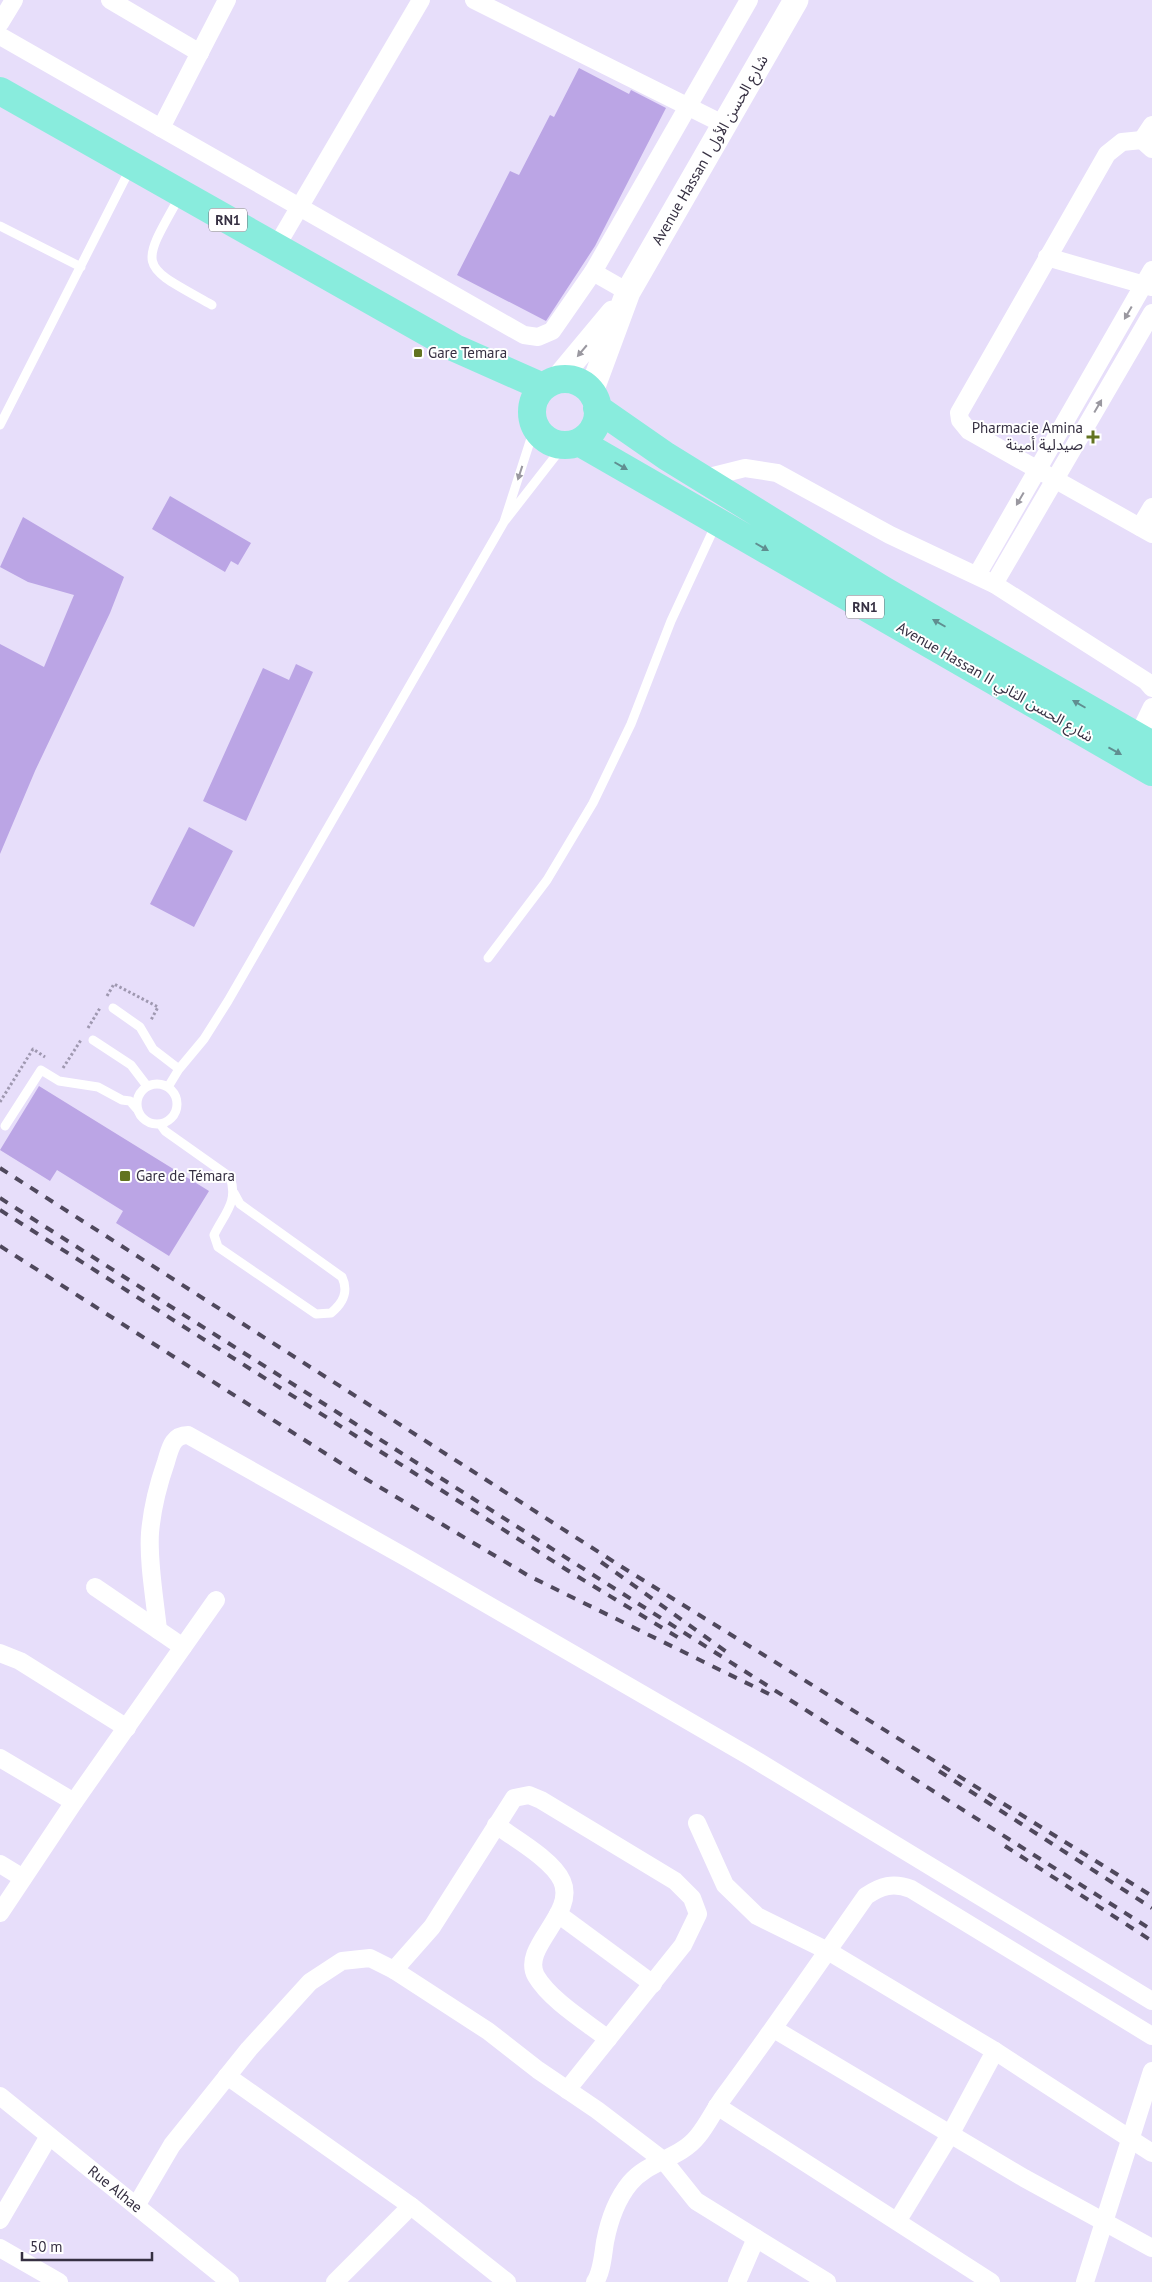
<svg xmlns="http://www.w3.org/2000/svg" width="1152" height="2282" viewBox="0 0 1152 2282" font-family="'PT Sans','Noto Sans Arabic',sans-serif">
  <rect width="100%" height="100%" fill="#e7defa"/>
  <path fill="#bba5e5" d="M579 68 629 94 631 90 666 108 595 246 546 321 457 275 510 171 519 175 550 115 554 117Z
    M170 496 251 543 238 565 231 561 225 572 152 529Z
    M23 517 124 577 110 613 35 771 0 854V644L44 667 74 595 28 582 0 567Z
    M296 664 313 672 246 821 203 801 263 668 289 680Z
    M189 827 233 851 194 927 150 904Z
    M39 1086 209 1191 169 1256 116 1223 123 1211 57 1170 50 1181 0 1150Z"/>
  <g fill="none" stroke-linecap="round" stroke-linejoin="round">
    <path stroke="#9f98b0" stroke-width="3" stroke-dasharray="2.5 2.5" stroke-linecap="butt" d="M107 996 114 984 158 1007 151 1020
      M88 1028 100 1008
      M63 1068 81 1040
      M0 1102 33 1049 45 1057"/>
    <path stroke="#fff" stroke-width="9" d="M180 196C138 270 139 264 212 305
      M0 226 81 267
      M0 425 131 167
      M535 426 504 522 564 445
      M488 958 547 880 593 803 631 724 671 621 716 524
      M113 1008 140 1027 153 1049 179 1069
      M93 1040 131 1065 147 1086
      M137 1104a20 20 0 1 1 40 0a20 20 0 1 1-40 0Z
      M168 1087 179 1069 204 1039 228 1001 504 522
      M160 1124 165 1131 230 1177C239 1202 224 1214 214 1235L218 1247 316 1314 331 1313C343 1303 349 1292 342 1277L240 1204 234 1193
      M5 1126 41 1070 59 1081 98 1087 122 1100 130 1101 137 1109"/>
    <g stroke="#fff" stroke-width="18">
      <path d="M110 0 200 53"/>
      <path d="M474 0 723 124"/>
      <path d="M0 23 14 0"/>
      <path d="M0 36 161 128 227 0"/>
      <path d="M161 128 524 335 538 337 552 331 593 272 628 292"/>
      <path d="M1142 140 1152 125"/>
      <path d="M1152 149 1142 140 1122 142 1107 154 959 413 960 420 969 431 1152 534"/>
      <path d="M276 247 421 0"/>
      <path d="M1047 257 1152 287"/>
      <path d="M593 272 749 0"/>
      <path d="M701 479 745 468 777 473 890 535 994 584 1146 681 1152 688"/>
      <path d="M1140 527 1152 507"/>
      <path d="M977 575 1152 270"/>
      <path d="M994 584 1152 313"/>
      <path d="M1137 738 1152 707"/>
      <path d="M95 1587 183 1647"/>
      <path d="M158 1630C155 1600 148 1562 150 1533 152 1509 158 1485 166 1462 170 1449 172 1435 188 1435L407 1558 749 1756 1152 2001"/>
      <path d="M0 1653 20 1661 127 1728"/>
      <path d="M0 1758 74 1802"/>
      <path d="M697 1823 725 1885 757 1916 828 1951 995 2051 1152 2153"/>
      <path d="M496 1825C514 1838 553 1860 562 1881 577 1914 520 1947 536 1976 550 2000 586 2022 608 2039"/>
      <path d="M0 1864 23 1878"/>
      <path d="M0 1913 74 1802 216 1600"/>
      <path d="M558 1914 653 1984"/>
      <path d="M394 1970 432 1927 514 1798 529 1795 541 1800 675 1881 692 1898 698 1914 683 1945 567 2090"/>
      <path d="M774 2029 1024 2178 1152 2248"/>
      <path d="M227 2076 411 2206 507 2282"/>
      <path id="s1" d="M0 2096 230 2282"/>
      <path d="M717 2106 991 2282"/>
      <path d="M136 2206 172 2145 249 2049 310 1982 342 1961 370 1958 394 1970 488 2031 538 2070 597 2110 664 2161 696 2201 827 2282"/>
      <path d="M0 2220 49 2136"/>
      <path d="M898 2220 951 2133 995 2051"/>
      <path d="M0 2248 59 2282"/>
      <path d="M335 2282 411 2206"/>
      <path d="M595 2282C602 2272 603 2254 605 2242 609 2221 616 2200 630 2183 648 2161 680 2159 698 2136 708 2124 715 2108 725 2095 773 2030 819 1963 866 1896 881 1886 893 1882 911 1889L1152 2036"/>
      <path d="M737 2282 756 2238"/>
      <path d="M1085 2282 1152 2071"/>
    </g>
    <path stroke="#fff" stroke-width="25" d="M558 379 613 313
      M591 392 628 292 796 0"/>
    <path stroke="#89ecdd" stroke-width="28" d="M0 91 455 348 543 387
      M532 412a33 33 0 1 1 66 0a33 33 0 1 1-66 0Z
      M597 408 666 456 883 590 1152 745
      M579 442 1152 772"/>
    <path stroke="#4f485c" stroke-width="4" stroke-dasharray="9 9" stroke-linecap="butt" d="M0 1168 622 1567 1152 1896
      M0 1198 1152 1930
      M0 1210 567 1570 679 1638
      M0 1246 361 1476 529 1576 769 1694
      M601 1562 731 1655
      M939 1771 1152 1908
      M1005 1846 1152 1941"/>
  </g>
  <defs><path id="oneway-solid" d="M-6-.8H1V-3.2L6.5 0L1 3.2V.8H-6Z" transform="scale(1.25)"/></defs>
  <g fill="#9a98a0">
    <use href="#oneway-solid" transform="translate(1128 313) rotate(120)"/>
    <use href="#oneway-solid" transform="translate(582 351) rotate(130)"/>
    <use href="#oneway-solid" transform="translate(1098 406) rotate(-60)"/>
    <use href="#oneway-solid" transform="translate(520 473) rotate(108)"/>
    <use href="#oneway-solid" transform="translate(1020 499) rotate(120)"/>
  </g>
  <g fill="#608e90">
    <use href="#oneway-solid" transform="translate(621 466) rotate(30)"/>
    <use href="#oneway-solid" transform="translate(762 547) rotate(30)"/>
    <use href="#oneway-solid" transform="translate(939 623) rotate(-150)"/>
    <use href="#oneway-solid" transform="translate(1079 704) rotate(-150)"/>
    <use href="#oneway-solid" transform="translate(1115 751) rotate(29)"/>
  </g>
  <g fill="#627320" stroke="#fff" stroke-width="2">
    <rect x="413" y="348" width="10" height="10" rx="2.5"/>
    <path d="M1090.5 429.5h5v5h5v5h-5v5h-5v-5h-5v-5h5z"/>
    <rect x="119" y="1170" width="12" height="12" rx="2.5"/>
  </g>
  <g text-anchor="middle" stroke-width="4" stroke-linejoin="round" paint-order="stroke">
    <g fill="#fff" stroke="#726e7b" stroke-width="1">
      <rect x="209" y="208.5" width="38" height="23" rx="4"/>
      <rect x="846" y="595.5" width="38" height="23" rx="4"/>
    </g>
    <g font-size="14" font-weight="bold" fill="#363042">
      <text x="228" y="225">RN1</text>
      <text x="865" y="612">RN1</text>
    </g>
    <g font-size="15" fill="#363042" stroke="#fff">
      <text transform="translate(710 150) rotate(-60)" y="5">Avenue Hassan I شارع الحسن الأول</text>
      <text transform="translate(995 682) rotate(30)" y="5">Avenue Hassan II شارع الحسن الثاني</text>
      <text dy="5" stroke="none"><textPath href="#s1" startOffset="148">Rue Alhae</textPath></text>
    </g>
    <g font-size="15" fill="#363042" stroke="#fff" text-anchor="start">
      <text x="428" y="358">Gare Temara</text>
      <text x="1083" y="433" text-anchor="end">Pharmacie Amina<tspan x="1083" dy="17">صيدلية أمينة</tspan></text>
      <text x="136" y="1181">Gare de Témara</text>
    </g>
  </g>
  <path d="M22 2252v8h130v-8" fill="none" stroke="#363042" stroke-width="2.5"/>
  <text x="30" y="2252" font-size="15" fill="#363042" stroke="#ffffff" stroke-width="4" paint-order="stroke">50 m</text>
</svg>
